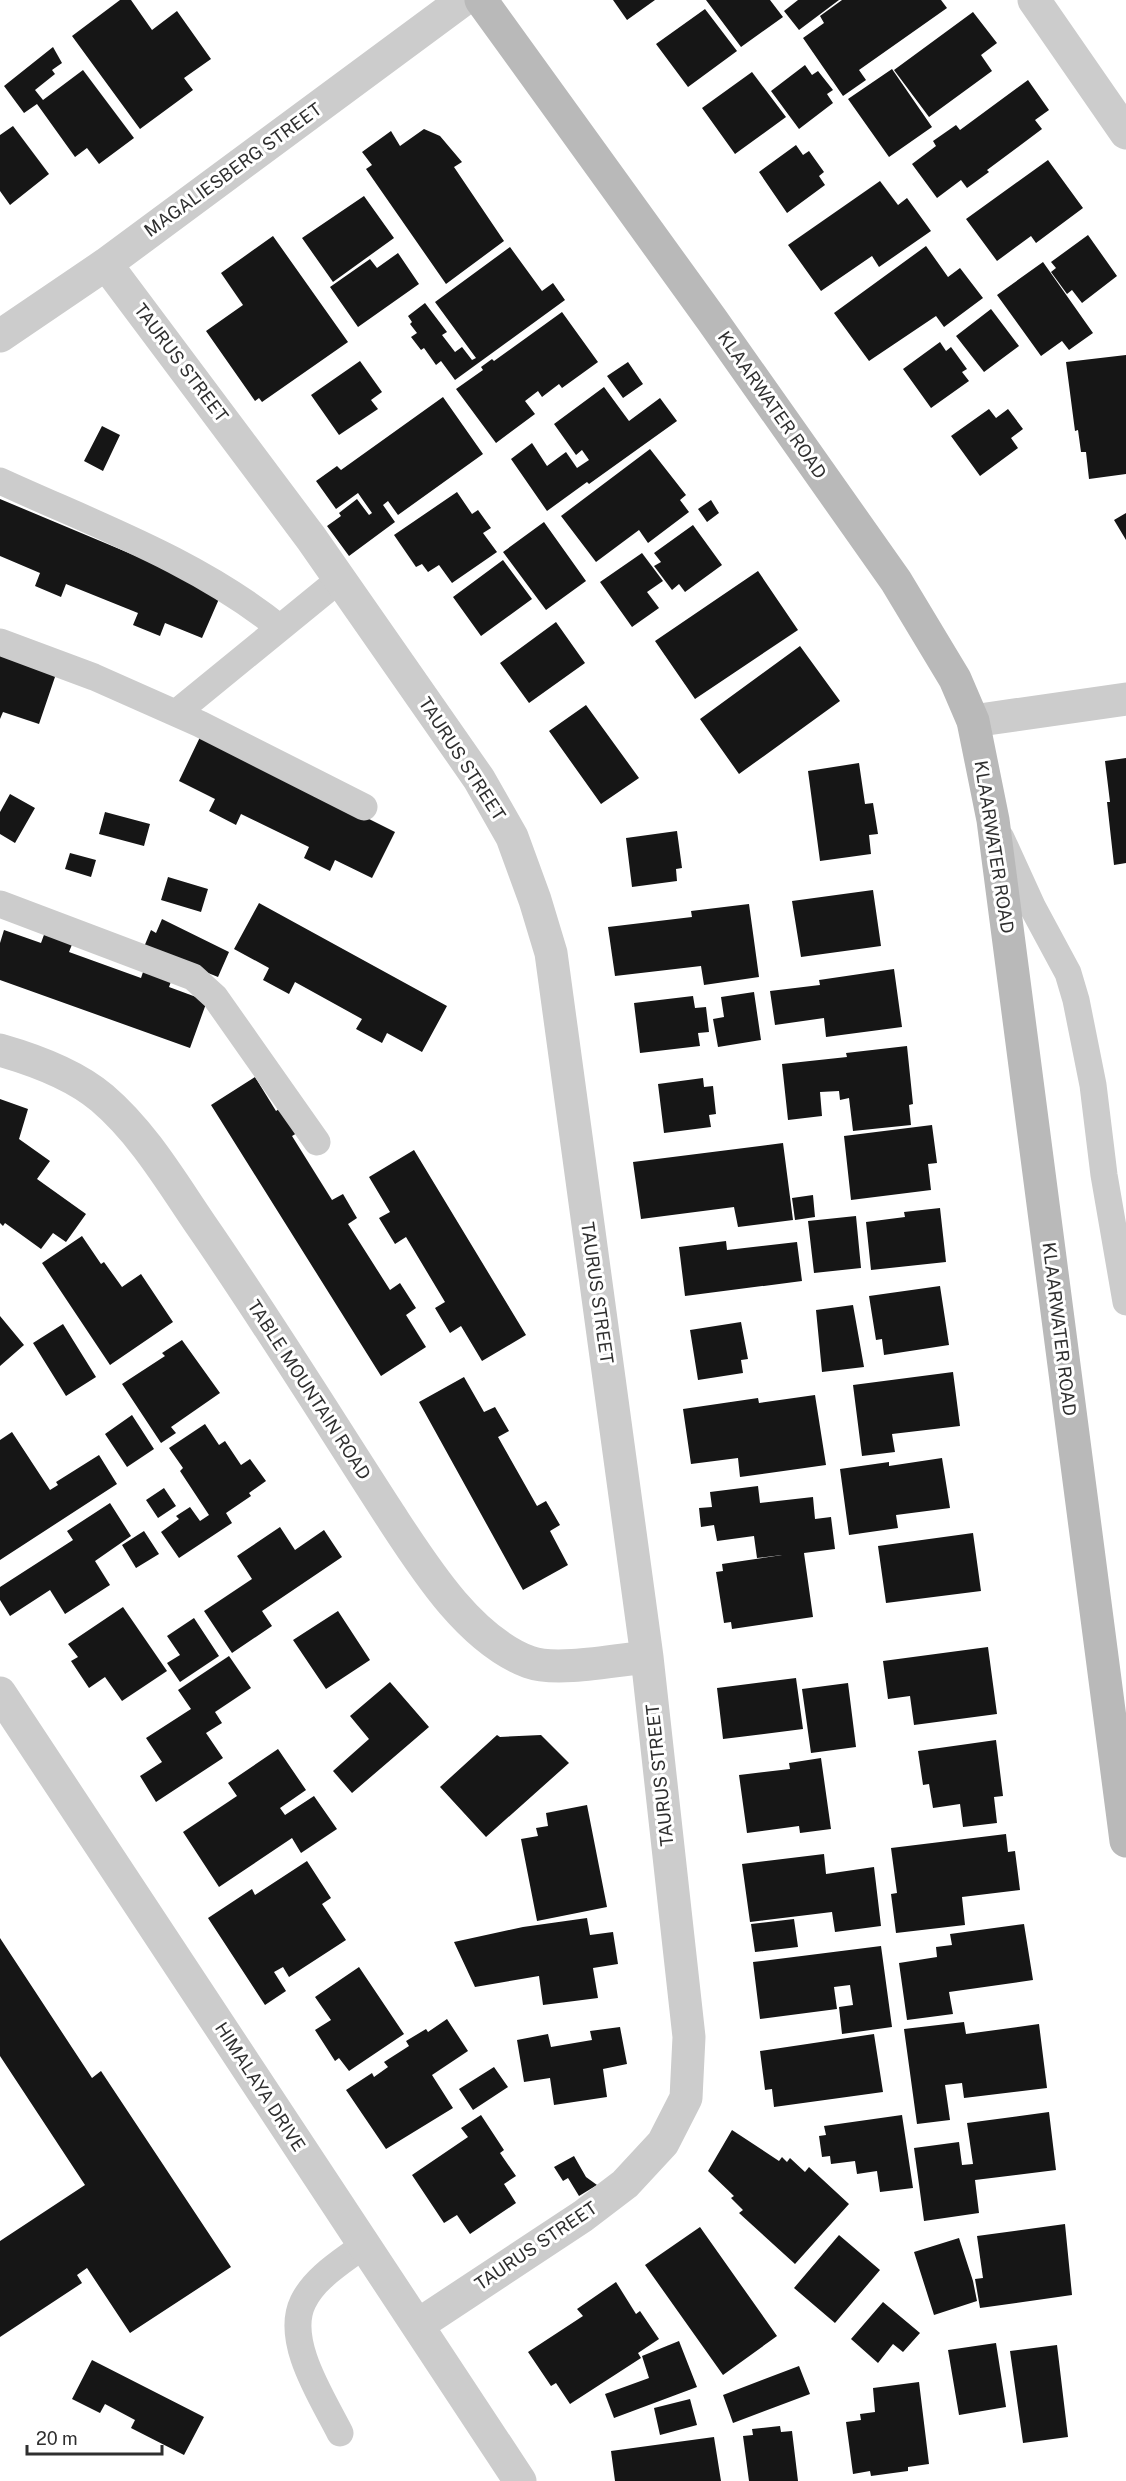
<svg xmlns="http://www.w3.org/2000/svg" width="1126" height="2481" viewBox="0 0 1126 2481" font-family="'Public Sans',sans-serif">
  <rect width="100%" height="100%" fill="#fff"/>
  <path fill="#161616" d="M120 0H131L152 30 177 11 211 59 184 78 193 90 140 129 72 36Z
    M613 0H655L627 20Z
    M706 0H770L783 17 741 47Z
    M798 0H839L799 30 784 11Z
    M842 0H941L947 8 859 70 866 80 843 96 803 38 824 23 820 16Z
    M705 9 737 51 688 87 656 44Z
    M973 12 997 43 981 55 992 71 929 117 894 70Z
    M53 47 62 63 52 70 55 74 35 90 43 100 83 70 134 138 99 164 87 148 75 157 37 104 24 113 4 86Z
    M805 65 812 75 818 71 833 90 827 94 833 103 799 129 771 91Z
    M892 69 932 127 889 157 848 99Z
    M752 72 786 117 735 154 702 108Z
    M1028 80 1049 110 1035 120 1042 129 987 170 989 172 967 188 961 180 937 198 912 164 936 146 933 141 956 125 960 130Z
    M13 126 49 174 10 205 0 191V135Z
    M424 129 440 136 462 162 454 167 504 241 446 284 366 169 372 165 362 152 391 131 400 146Z
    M796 145 803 155 809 151 824 172 819 176 825 185 787 213 759 172Z
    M1048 160 1083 208 1036 243 1031 236 997 261 966 219Z
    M880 181 898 205 907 198 931 231 879 267 872 256 821 291 788 245Z
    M364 196 394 238 333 282 302 238Z
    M1088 235 1117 276 1082 303 1072 290 1067 294 1051 272 1056 268 1051 262Z
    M273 236 348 342 262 402 259 398 255 401 206 331 243 305 221 273Z
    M926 246 948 277 960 268 983 298 944 327 936 316 869 361 834 313Z
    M510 247 542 291 553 283 565 300 455 380 441 361 436 365 424 348 421 350 411 337 417 333 410 324 412 322 408 316 425 303 447 332 442 335 455 352 462 347 472 360 476 358 435 302Z
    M398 253 419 284 358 327 330 287 370 259 377 268Z
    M1043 262 1093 333 1069 350 1062 341 1041 356 997 295Z
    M991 309 1019 346 984 372 956 336Z
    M562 312 598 362 562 388 559 384 542 397 538 391 525 401 535 414 496 443 456 389 483 370 481 367 492 359 494 361Z
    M940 342 946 351 951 347 967 369 962 372 969 381 931 408 903 369Z
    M1126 355V474L1089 479 1086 452H1081L1078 430 1075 431 1066 362Z
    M360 361 382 392 371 400 378 409 339 435 311 395Z
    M628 362 643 384 623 398 607 376Z
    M604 387 629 421 660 398 677 421 589 484 587 482 547 511 511 459 532 443 547 466 566 452 577 468 589 460 582 450 576 455 554 424Z
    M443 397 483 454 398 515 388 501 383 505 395 522 349 556 327 526 341 516 339 513 357 499 369 515 372 513 358 493 336 509 316 481 337 466 341 470Z
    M989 409 996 418 1008 409 1023 429 1011 438 1018 448 980 476 951 436Z
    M102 426 120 435 103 471 84 461Z
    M650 449 686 495 680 500 689 512 648 543 639 530 596 562 561 516Z
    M457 492 472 514 478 510 491 528 483 533 497 552 452 583 439 565 428 572 422 564 416 567 394 535Z
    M0 499 222 592 202 638 165 623 160 636 133 625 138 613 66 584 61 597 35 586 40 573 0 556Z
    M711 500 719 513 707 522 698 509Z
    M1126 513V540L1114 520Z
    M544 522 586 581 546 610 503 552Z
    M693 525 722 565 685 592 679 584 672 590 654 566 661 562 654 553Z
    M642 553 663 581 647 592 659 608 632 627 600 582Z
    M503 560 532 599 481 636 453 597Z
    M758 571 798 630 695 699 655 641Z
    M556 622 585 663 529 703 500 663Z
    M800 646 840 701 739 774 700 719Z
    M0 655 56 674 39 724 3 712 0 719Z
    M586 705 639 778 601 804 549 731Z
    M201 735 395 832 372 878 335 860 330 871 304 858 309 847 241 814 236 825 209 811 215 799 179 781Z
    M1126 758V863L1114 865 1107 802H1110L1105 761Z
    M859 763 865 804 873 803 878 834 869 835 871 854 820 861 808 771Z
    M10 794 35 808 15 843 0 834V812Z
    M105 812 150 824 144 846 99 834Z
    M677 831 682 868 676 869 677 881 632 887 626 838Z
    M70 853 96 860 91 877 65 869Z
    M168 877 208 889 201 912 161 900Z
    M873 890 881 946 801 957 792 901Z
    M259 903 447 1006 422 1052 387 1033 382 1043 356 1029 362 1019 295 982 289 994 263 980 269 968 234 949Z
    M749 904 759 977 704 985 701 966 615 976 608 927 692 917 691 911Z
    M162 919 229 952 218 977 144 947 151 930 156 933Z
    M4 930 41 943 45 932 73 942 69 952 141 978 145 966 173 976 169 987 207 1001 190 1048 0 980V943Z
    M894 969 902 1027 826 1037 824 1018 775 1025 770 991 820 985 819 980Z
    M754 992 761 1040 718 1047 713 1019 724 1017 721 997Z
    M693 996 695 1008 706 1007 709 1032 698 1033 700 1046 640 1053 634 1003Z
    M907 1046 913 1104 909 1105 911 1125 853 1131 849 1098 840 1100 839 1091 820 1092 822 1116 788 1120 782 1064 847 1057 846 1053Z
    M255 1077 276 1111 286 1104 302 1130 292 1136 332 1200 343 1194 357 1218 348 1224 390 1290 400 1283 416 1308 406 1315 426 1347 381 1376 211 1105Z
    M703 1078 704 1087 713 1086 716 1114 709 1115 711 1127 664 1133 658 1084Z
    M0 1099 28 1109 19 1139 50 1161 37 1179 86 1214 66 1242 53 1233 41 1249 5 1223 3 1226 0 1223Z
    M932 1125 937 1163 928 1164 931 1190 851 1200 844 1136Z
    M783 1143 793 1220 738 1227 734 1207 641 1219 633 1162Z
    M414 1150 526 1335 482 1361 461 1326 450 1333 435 1308 445 1302 406 1237 395 1244 379 1218 390 1212 369 1177Z
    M813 1195 815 1217 795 1220 792 1198Z
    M940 1208 946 1262 871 1270 866 1222 905 1217 904 1212Z
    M856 1216 861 1268 814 1273 808 1221Z
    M82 1236 101 1264 104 1262 122 1287 141 1274 173 1322 110 1365 42 1263Z
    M726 1241 727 1250 797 1242 802 1281 685 1296 679 1247Z
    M940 1286 949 1345 884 1355 882 1339 876 1340 869 1296Z
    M853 1305 864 1367 822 1372 816 1310Z
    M0 1316 24 1345 0 1366Z
    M741 1322 748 1359 741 1360 743 1373 698 1380 690 1330Z
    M63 1324 96 1377 66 1396 33 1343Z
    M182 1340 220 1393 171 1427 176 1433 161 1443 122 1384 165 1356 162 1353Z
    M953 1372 960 1426 892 1434 895 1452 862 1456 853 1385Z
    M464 1377 484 1412 495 1407 509 1431 498 1437 537 1506 546 1501 560 1525 550 1531 568 1565 523 1590 419 1402Z
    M815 1395 826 1465 740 1477 738 1458 691 1464 683 1409 758 1398 759 1403Z
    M132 1415 154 1449 127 1467 105 1434Z
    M205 1424 219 1445 225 1441 241 1465 250 1459 266 1481 249 1493 251 1496 226 1513 232 1523 179 1558 161 1532 179 1519 176 1516 190 1507 200 1521 209 1515 180 1471 183 1468 169 1448Z
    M12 1432 50 1490 58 1485 56 1482 99 1455 117 1484 0 1560V1440Z
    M942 1458 950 1508 896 1515 898 1528 849 1535 840 1469 889 1462V1466Z
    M758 1486 760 1503 813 1497 815 1519 831 1517 835 1549 804 1553 813 1617 732 1629 731 1622 724 1623 716 1572 723 1571 722 1564 782 1555 757 1558 754 1536 717 1541 714 1525 701 1527 699 1508 712 1507 710 1492Z
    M164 1488 176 1506 158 1518 146 1500Z
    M110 1503 131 1536 95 1561 110 1585 65 1614 50 1590 10 1616 0 1600V1587L73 1540 67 1531Z
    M280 1527 295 1550 324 1530 342 1557 262 1611 272 1626 232 1653 204 1611 252 1579 237 1556Z
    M144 1531 159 1554 136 1568 122 1545Z
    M973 1533 981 1591 886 1603 878 1546Z
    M123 1607 167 1671 122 1701 105 1677 89 1688 71 1661 78 1657 68 1644Z
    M338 1611 370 1660 326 1689 293 1640Z
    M194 1618 219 1656 180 1682 167 1663 180 1655 167 1636Z
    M988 1647 997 1714 914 1725 910 1696 888 1699 883 1661Z
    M229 1656 251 1688 215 1712 222 1723 206 1733 223 1758 156 1802 140 1776 162 1762 146 1738 191 1709 178 1690Z
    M796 1678 803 1729 723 1739 717 1688Z
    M390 1682 429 1727 352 1793 333 1771 369 1739 350 1716Z
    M848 1683 856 1747 811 1753 802 1689Z
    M497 1735 500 1737 541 1735 569 1763 486 1837 440 1787Z
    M996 1740 1003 1796 994 1797 997 1823 963 1827 960 1804 933 1808 929 1784 923 1785 918 1751Z
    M278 1749 306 1790 280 1808 285 1815 314 1796 337 1829 301 1853 292 1838 219 1887 183 1832 237 1796 228 1783Z
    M821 1758 831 1829 800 1833 799 1826 747 1833 739 1775 790 1769 789 1763Z
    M587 1805 607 1907 537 1921 521 1839 538 1836 536 1828 548 1826 546 1813Z
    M1006 1834 1008 1852 1015 1851 1020 1890 962 1897 965 1925 896 1933 891 1894 897 1893 891 1848Z
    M824 1854 826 1874 874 1867 881 1926 835 1932 832 1912 750 1922 742 1864Z
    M307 1861 331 1898 322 1904 346 1940 289 1977 283 1967 274 1972 286 1991 265 2005 208 1918 252 1889 255 1895Z
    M587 1918 590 1935 613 1932 618 1964 593 1968 598 1998 543 2005 539 1976 475 1987 454 1942 523 1927Z
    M794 1919 798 1947 755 1952 751 1924Z
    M1024 1924 1033 1980 949 1992 953 2014 907 2020 899 1963 937 1957 936 1947 952 1945 950 1934Z
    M0 1938 92 2078 101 2071 231 2267 130 2333 87 2268 77 2275 82 2283 0 2337V2241L85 2185 0 2056Z
    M881 1946 892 2027 842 2034 839 2007 853 2005 850 1985 834 1987 837 2009 760 2019 753 1962Z
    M359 1967 404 2034 349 2071 339 2058 335 2061 315 2030 331 2020 315 1997Z
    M447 2019 468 2051 432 2075 453 2108 386 2149 346 2090 372 2073 374 2077 388 2067 384 2062 409 2046 406 2041 426 2029 428 2032Z
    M964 2022 966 2034 1039 2024 1047 2088 964 2098 962 2083 945 2085 950 2120 917 2124 904 2029Z
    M620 2027 627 2064 603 2069 607 2097 554 2105 550 2078 524 2082 517 2040 548 2034 551 2047 592 2040 590 2031Z
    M874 2034 883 2092 774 2107 772 2089 765 2090 760 2051Z
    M494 2067 508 2087 473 2110 459 2089Z
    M1049 2112 1056 2170 975 2180 979 2213 924 2221 914 2148 959 2142 962 2165 973 2164 967 2123Z
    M481 2115 504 2150 500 2153 516 2176 504 2184 516 2203 470 2234 457 2215 444 2223 412 2175 468 2137 461 2128Z
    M902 2115 913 2188 880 2192 877 2171 857 2174 855 2161 831 2164 830 2156 822 2157 819 2136 826 2135 824 2126Z
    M732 2130 779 2161 782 2157 787 2162 790 2158 805 2172 809 2167 849 2204 795 2264 739 2213 743 2210 731 2198 734 2196 708 2171Z
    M574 2156 586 2177 597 2185 579 2196 568 2178 563 2181 554 2167Z
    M1065 2224 1072 2295 980 2308 975 2279 983 2278 977 2236Z
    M700 2227 777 2336 723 2375 645 2265Z
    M839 2235 880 2270 835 2323 794 2288Z
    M959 2238 973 2281 977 2301 934 2315 914 2252Z
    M616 2282 636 2314 640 2311 659 2339 638 2353 641 2358 570 2404 556 2383 551 2386 528 2352 583 2316 577 2309Z
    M883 2302 920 2333 903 2352 893 2344 878 2363 851 2339Z
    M679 2341 697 2387 614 2418 605 2394 649 2378 642 2356Z
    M996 2343 1006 2407 959 2415 948 2350Z
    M1057 2345 1068 2437 1023 2443 1010 2351Z
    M92 2360 204 2417 184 2455 131 2428 135 2420 105 2404 100 2413 72 2399Z
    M799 2366 810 2394 733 2423 723 2395Z
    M919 2382 929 2464 908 2467V2471L871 2476 870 2471 853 2474 846 2422 861 2420 860 2414 875 2412 873 2388Z
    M690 2399 697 2425 660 2435 654 2408Z
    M780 2426 781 2432 792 2431 798 2481H749L743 2436 753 2435 752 2429Z
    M714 2437 721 2481H615L611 2451Z"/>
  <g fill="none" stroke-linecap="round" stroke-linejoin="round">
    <path stroke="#ccc" stroke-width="27" d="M0 481C96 525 197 561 280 628
      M0 642 94 677 200 724 364 807
      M176 713 340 579
      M1001 838 1033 908 1068 973 1076 1000 1093 1085 1104 1175 1126 1302
      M0 904 193 977 215 997 317 1142
      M340 2433C323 2399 284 2341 303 2302 315 2277 343 2261 364 2245"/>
    <path stroke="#ccc" stroke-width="33" d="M1034 0 1126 133
      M106 264 311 538 479 779 512 837 535 900 551 953 647 1657 689 2037 686 2098 663 2143 625 2184 583 2216 418 2325
      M0 336 106 264 463 0
      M973 721 1126 699
      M0 1050C35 1060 74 1074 102 1098 143 1133 171 1181 201 1225 266 1319 326 1416 388 1512 422 1564 468 1639 529 1662 556 1672 617 1660 647 1657
      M0 1693 520 2481"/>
    <path stroke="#b9b9b9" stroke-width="33" d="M481 0 712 320 896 581 955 679 973 721 993 820 1126 1841"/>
  </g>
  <g text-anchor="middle" stroke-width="6" stroke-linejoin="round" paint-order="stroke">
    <g font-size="18" fill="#2f2f2f" stroke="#fff">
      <text transform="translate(233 170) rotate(-36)" y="6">MAGALIESBERG STREET</text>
      <text transform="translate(181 363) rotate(53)" y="6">TAURUS STREET</text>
      <text transform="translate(772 405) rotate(55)" y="6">KLAARWATER ROAD</text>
      <text transform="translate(462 759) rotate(57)" y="6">TAURUS STREET</text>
      <text transform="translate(994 847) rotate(81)" y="6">KLAARWATER ROAD</text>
      <text transform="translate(597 1293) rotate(82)" y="6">TAURUS STREET</text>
      <text transform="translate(1059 1329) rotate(83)" y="6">KLAARWATER ROAD</text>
      <text transform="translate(309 1390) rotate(57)" y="6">TABLE MOUNTAIN ROAD</text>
      <text transform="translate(660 1775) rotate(-96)" y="6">TAURUS STREET</text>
      <text transform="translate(260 2087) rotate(57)" y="6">HIMALAYA DRIVE</text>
      <text transform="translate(536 2246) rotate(-34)" y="6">TAURUS STREET</text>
    </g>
  </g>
  <path d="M27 2445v9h135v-9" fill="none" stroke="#2f2f2f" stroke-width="3"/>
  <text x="36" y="2445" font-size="18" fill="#2f2f2f" stroke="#ffffff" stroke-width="4.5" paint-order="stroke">20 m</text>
</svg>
